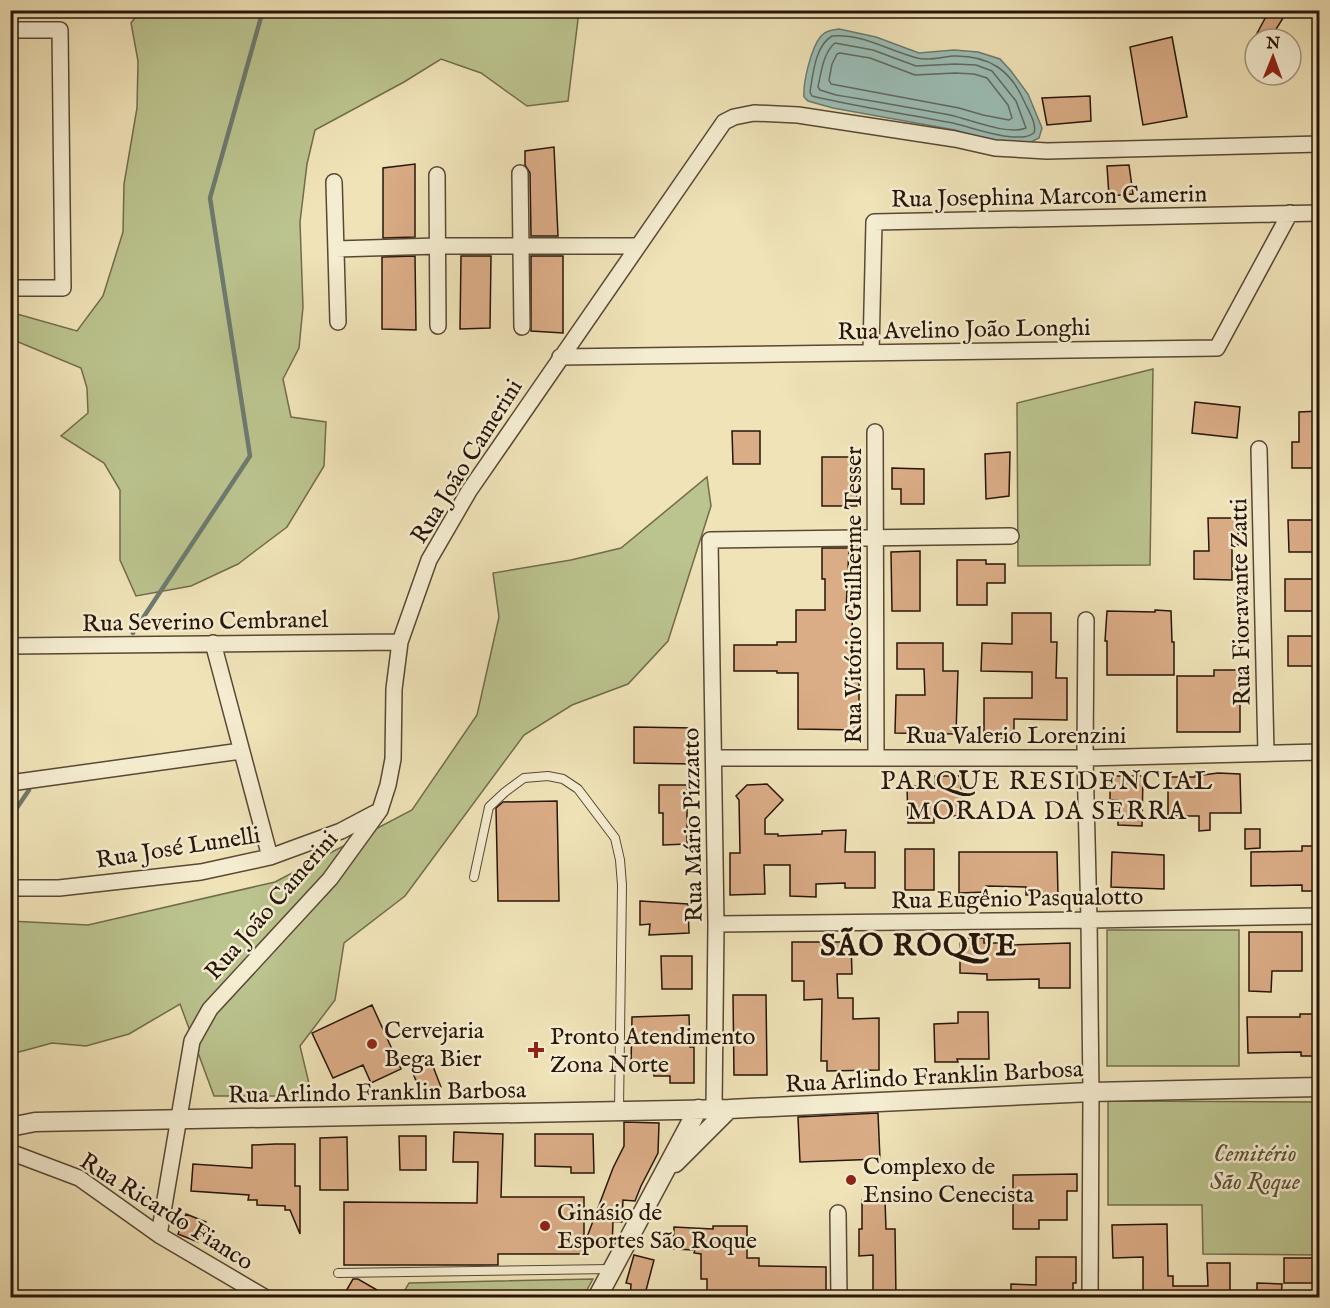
<svg xmlns="http://www.w3.org/2000/svg" width="1330" height="1308" viewBox="0 0 1330 1308" font-family="'IM FELL English',serif">
  <rect width="100%" height="100%" fill="#f0e3b8"/>
  <filter id="stains"><feTurbulence type="fractalNoise" baseFrequency=".00333" numOctaves="4"/><feColorMatrix values="0 0 0 0 .2 0 0 0 0 .09 0 0 0 0 .02 0 0 0 .5 -.17"/></filter>
  <radialGradient id="worn" r=".72"><stop offset=".6" stop-color="#630" stop-opacity="0"/><stop offset="1" stop-color="#630" stop-opacity=".3"/></radialGradient>
  <path fill="#bbc38e" stroke="#716c4c" stroke-width="1.5" d="M140 11H579L568 101 527 106 481 73 441 59 404 82 315 130 307 164 300 222 303 307 299 348 283 379 291 417 326 422 324 466 287 527 238 564 191 586 136 596 120 560V490L104 463 61 436 88 413 87 388 81 368 11 339 10 312 77 331 103 296 123 232 124 184 137 108 138 61 131 23Z
    M1153 369 1150 565 1018 566 1017 403Z
    M707 477 711 506 668 641 628 684 572 705 524 735 405 896 344 943 335 1000 300 1046 312 1096H214L180 1004 129 1034 86 1046 52 1043 19 1052H11L10 921 88 925 275 882 412 810 477 715 499 617 493 573 571 560 621 548Z
    M1107 930H1239V1066H1107Z
    M1108 1101 1319 1102V1255L1203 1254 1202 1205H1108Z
    M593 1279 583 1297H401L409 1283Z"/>
  <path fill="#9bbdb5" stroke="#6d7a70" stroke-width="1.5" d="M839 29 876 37 919 53 954 50 978 52 1000 59 1011 71 1028 94 1042 128 1039 138 1029 143H1010L978 137 955 130 833 108 808 101 804 97C803 82 811 48 821 36 825 31 832 30 839 29Z"/>
  <g fill="none" stroke-linecap="round" stroke-linejoin="round">
    <path stroke="#61695f" stroke-width="1.5" d="M832 36C862 33 889 51 917 58 928 61 941 57 953 56 989 55 1011 70 1025 103 1029 112 1037 124 1034 133 1027 138 1020 137 1012 137 991 135 973 128 953 123 906 114 858 107 812 96L810 92C813 74 815 46 832 36Z
      M835 43 873 50 916 66 955 64 976 65 992 71 1016 101 1026 128C1008 136 969 119 950 115 912 108 874 101 836 95L820 90 818 87C821 73 823 53 835 43Z
      M840 53 870 58 915 75 955 73 974 74 987 78 1008 105 1012 118 1009 120 983 115 959 108 831 84 829 80 832 64 837 54Z"/>
    <path stroke="#6d7a70" stroke-width="4.5" d="M133 633 250 456 210 198 263 10
      M10 818 29 790"/>
  </g>
  <path fill="#dbad87" stroke="#271509" stroke-width="1.5" d="M1269 11 1283 18 1270 39H1254Z
    M1172 37 1187 117 1143 125 1130 47Z
    M1090 96 1091 121 1047 125 1042 98Z
    M554 147 558 236H531L530 173 525 165V151Z
    M415 164V237L383 238V168Z
    M1129 165 1133 194 1109 196 1107 166Z
    M415 256 416 330 382 329V257Z
    M461 256H491L490 328 460 329Z
    M531 256H563V333L531 331Z
    M1195 402 1240 407 1237 438 1192 433Z
    M1320 411V468H1292V442H1299V412Z
    M732 431H760V464H733Z
    M1010 452 1009 496 986 499 985 454Z
    M822 457H857V506H822Z
    M892 468 924 469V504H901V489H892Z
    M1208 518H1238V545H1232V580L1194 579V551H1209Z
    M1288 520H1320V552H1289Z
    M822 548H849L846 611H852L853 679H859V730L798 729V673H777V671H734V645H777V642H796V610H825V579H822Z
    M920 551V611H892L891 552Z
    M957 560H986V564H1005V583H987V605H957Z
    M1285 579H1320V611H1285Z
    M1155 610 1171 611 1172 642H1174V675H1107V641H1105L1107 611 1155 612Z
    M1012 613H1051V642H1057L1056 678H1067V720L1014 719V738H984V698H1032V672L981 671 982 643 1012 644Z
    M1288 636H1320V666H1288Z
    M897 643H943V671H958L956 734 895 733 896 695H925L924 669H897Z
    M1214 670H1240V732H1177V676H1214Z
    M634 727 695 728 694 764 634 763Z
    M1218 773 1240 774 1241 813H1210V830L1199 831V816H1168V777H1195V776Z
    M935 776H961V816H934V823H908L907 786H935Z
    M1110 776H1143L1142 826 1118 825V800H1110Z
    M767 784 783 800 765 819V834H778V836L822 834V831L846 830 845 852H875V888H845V883L816 884V897L790 896V865H764L765 894 730 895V853H740L739 800 736 796 747 785Z
    M659 785H687V844L663 845V813H659Z
    M557 801 559 901H498L496 808 503 802Z
    M1245 829H1260V848L1245 849Z
    M1302 846H1320V891H1302V885L1251 886V852L1302 851Z
    M905 849H934V890H905Z
    M959 852H1057L1058 895H1026V887L986 886V892L959 893Z
    M1112 852 1164 855V889L1111 887Z
    M640 901 688 904 689 933 649 935 650 924 640 925Z
    M1249 932H1302V971H1272L1271 992 1249 991Z
    M960 938H984V943H1010V945L1070 943V988H1039V979L987 980V974L960 973Z
    M792 942H851L852 974H837L838 998H853V1019L879 1018V1070L827 1071V1061H821L822 999 804 1000V981H792Z
    M661 956H692V989H662Z
    M733 995H766L767 1075H734Z
    M372 1005 401 1069 371 1083 363 1065 333 1078 312 1033Z
    M958 1012H988L989 1059H957L958 1062H935L934 1024 958 1023Z
    M1300 1014H1320V1056H1301V1052L1248 1053 1247 1017H1300Z
    M689 1015 690 1047H694V1083H670V1076H654V1063L631 1064 632 1017Z
    M429 1056 441 1087 422 1095 409 1064Z
    M878 1113 880 1159 800 1162 798 1117Z
    M624 1122 659 1123 658 1153 641 1186 635 1201 623 1200 622 1222H613L612 1246 584 1245 613 1168 624 1146Z
    M454 1132 503 1134 501 1197H584V1254H498V1265H344V1202L477 1203 478 1162H453Z
    M535 1134H593L594 1173H571V1167L535 1166Z
    M399 1136H426V1170H400Z
    M347 1137 348 1190H320V1138Z
    M275 1144H295V1186H300V1234L290 1210H285V1206L257 1205V1200H248L249 1195 191 1191 193 1164 252 1168V1145Z
    M1077 1174V1191H1067V1220H1039V1229H1013V1175Z
    M862 1200H885L886 1229H895L896 1298H873V1255L859 1256V1229H862Z
    M186 1214 206 1222 198 1242 178 1234Z
    M1167 1224 1168 1276H1173V1286H1208L1207 1263H1230V1298H1143V1257L1113 1258 1112 1225Z
    M713 1226H747V1258H759V1266L826 1267V1298H707V1279H701V1254L694 1253 695 1250 673 1249 674 1227 713 1229Z
    M634 1255 654 1260 644 1298H630L631 1284 626 1283Z
    M1036 1257H1076V1283H1073V1298H1011V1284L1036 1285Z
    M1284 1258H1320V1283H1284Z
    M353 1279H358L391 1298H342Z
    M1257 1283 1282 1284 1281 1298H1257Z"/>
  <g fill="none" stroke-linecap="round" stroke-linejoin="round">
    <defs>
      <path id="service" d="M474 877 489 807 505 792 524 778 548 776 563 779 578 789 615 838 620 860 622 885 619 1110
        M338 1273 611 1269"/>
      <path id="minor" d="M10 30H60L63 288H10
        M520 173 522 327
        M437 175 438 326
        M334 182 338 322
        M336 249 437 246H637
        M871 352 874 222 1320 213
        M560 357 1217 348 1290 213
        M875 432 876 758
        M1259 449 1266 753
        M1086 620 1085 758 1089 920 1091 1092 1090 1298
        M213 643 270 857
        M10 646 400 642
        M714 758H1085L1320 752
        M10 783 241 751
        M10 888H59L201 872 270 857 341 831 375 813
        M716 924 1089 920 1320 916
        M714 1109 716 924 710 540 1011 536
        M10 1152 79 1178 159 1235 266 1298
        M838 1213 839 1298
        M159 1235 192 1041 210 1009 330 879 380 810 388 785 393 759 394 689 400 642 429 560 469 491 724 122 734 117 754 113 798 115 955 139 995 148 1047 151 1320 144"/>
      <path id="tertiary" d="M10 1127 35 1122 729 1109 1091 1092 1320 1087
        M675 1163 729 1109
        M597 1298 698 1109"/>
    </defs>
    <use href="#service" stroke="#594835" stroke-width="10"/>
    <use href="#minor" stroke="#594835" stroke-width="18"/>
    <use href="#tertiary" stroke="#594835" stroke-width="21"/>
    <use href="#service" stroke="#f5edd1" stroke-width="8"/>
    <use href="#minor" stroke="#f5edd1" stroke-width="15"/>
    <use href="#tertiary" stroke="#f5edd1" stroke-width="18"/>
  </g>
  <g fill="#8f2418" stroke="#f5edd1" stroke-width="2">
    <circle cx="372" cy="1044" r="6"/>
    <path d="M533 1041h6v6h6v6h-6v6h-6v-6h-6v-6h6z"/>
    <circle cx="851" cy="1180" r="6"/>
    <circle cx="545" cy="1226" r="6"/>
  </g>
  <g text-anchor="middle" stroke-width="5" stroke-linejoin="round" paint-order="stroke">
    <g font-size="24" fill="#271509" stroke="#f5edd1">
      <text transform="translate(1049 196) rotate(-1)" y="8">Rua Josephina Marcon Camerin</text>
      <text transform="translate(964 329) rotate(-1)" y="8">Rua Avelino João Longhi</text>
      <text transform="translate(466 461) rotate(-58)" y="8">Rua João Camerini</text>
      <text transform="translate(853 595) rotate(-90)" y="8">Rua Vitório Guilherme Tesser</text>
      <text transform="translate(1240 602) rotate(-91)" y="8">Rua Fioravante Zatti</text>
      <text transform="translate(205 621) rotate(-1)" y="8">Rua Severino Cembranel</text>
      <text x="1016" y="743">Rua Valerio Lorenzini</text>
      <text transform="translate(692 825) rotate(-91)" y="8">Rua Mário Pizzatto</text>
      <text transform="translate(178 847) rotate(-9)" y="8">Rua José Lunelli</text>
      <text transform="translate(1017 898) rotate(-1)" y="8">Rua Eugênio Pasqualotto</text>
      <text transform="translate(271 905) rotate(-49)" y="8">Rua João Camerini</text>
      <text transform="translate(934 1076) rotate(-3)" y="8">Rua Arlindo Franklin Barbosa</text>
      <text transform="translate(377 1092) rotate(-1)" y="8">Rua Arlindo Franklin Barbosa</text>
      <text transform="translate(167 1211) rotate(32)" y="8">Rua Ricardo Fianco</text>
    </g>
    <g font-size="24" fill="#271509" stroke="#f5edd1" text-anchor="start">
      <text x="384" y="1038">Cervejaria<tspan x="384" dy="28">Bega Bier</tspan></text>
      <text x="550" y="1044">Pronto Atendimento<tspan x="550" dy="28">Zona Norte</tspan></text>
      <text x="863" y="1174">Complexo de<tspan x="863" dy="28">Ensino Cenecista</tspan></text>
      <text x="557" y="1220">Ginásio de<tspan x="557" dy="28">Esportes São Roque</tspan></text>
    </g>
    <g font-size="24" font-style="italic" fill="#5b5238" stroke="#f5edd1">
      <text x="1255" y="1161">Cemitério<tspan x="1255" dy="28">São Roque</tspan></text>
    </g>
    <g font-size="26" letter-spacing="1.5" fill="#271509" stroke="#f5edd1">
      <text x="1047" y="789">PARQUE RESIDENCIAL<tspan x="1047" dy="30">MORADA DA SERRA</tspan></text>
    </g>
    <g font-size="30" font-weight="bold" letter-spacing="1.5" fill="#271509" stroke="#f5edd1">
      <text x="919" y="955">SÃO ROQUE</text>
    </g>
  </g>
  <rect width="1330" height="1308" fill="none" stroke="#f0e3b8" stroke-width="36"/>
  <rect x="12" y="12" width="1306" height="1284" fill="none" stroke="#271509" stroke-width="3"/>
  <rect x="18" y="18" width="1294" height="1272" fill="none" stroke="#271509" stroke-width="1.5"/>
  <g transform="translate(1273 57) rotate(1)"><circle r="28" fill="#f5edd1" stroke="#a39781" stroke-width="1.5"/>
  <path d="M0-4.5L10 22L0 15L-10 22Z" fill="#8f2418"/>
  <text y="-9" font-size="16" font-weight="bold" text-anchor="middle" fill="#271509">N</text>
  </g>
  <rect width="100%" height="100%" filter="url(#stains)"/>
  <rect width="100%" height="100%" fill="url(#worn)"/>
</svg>
